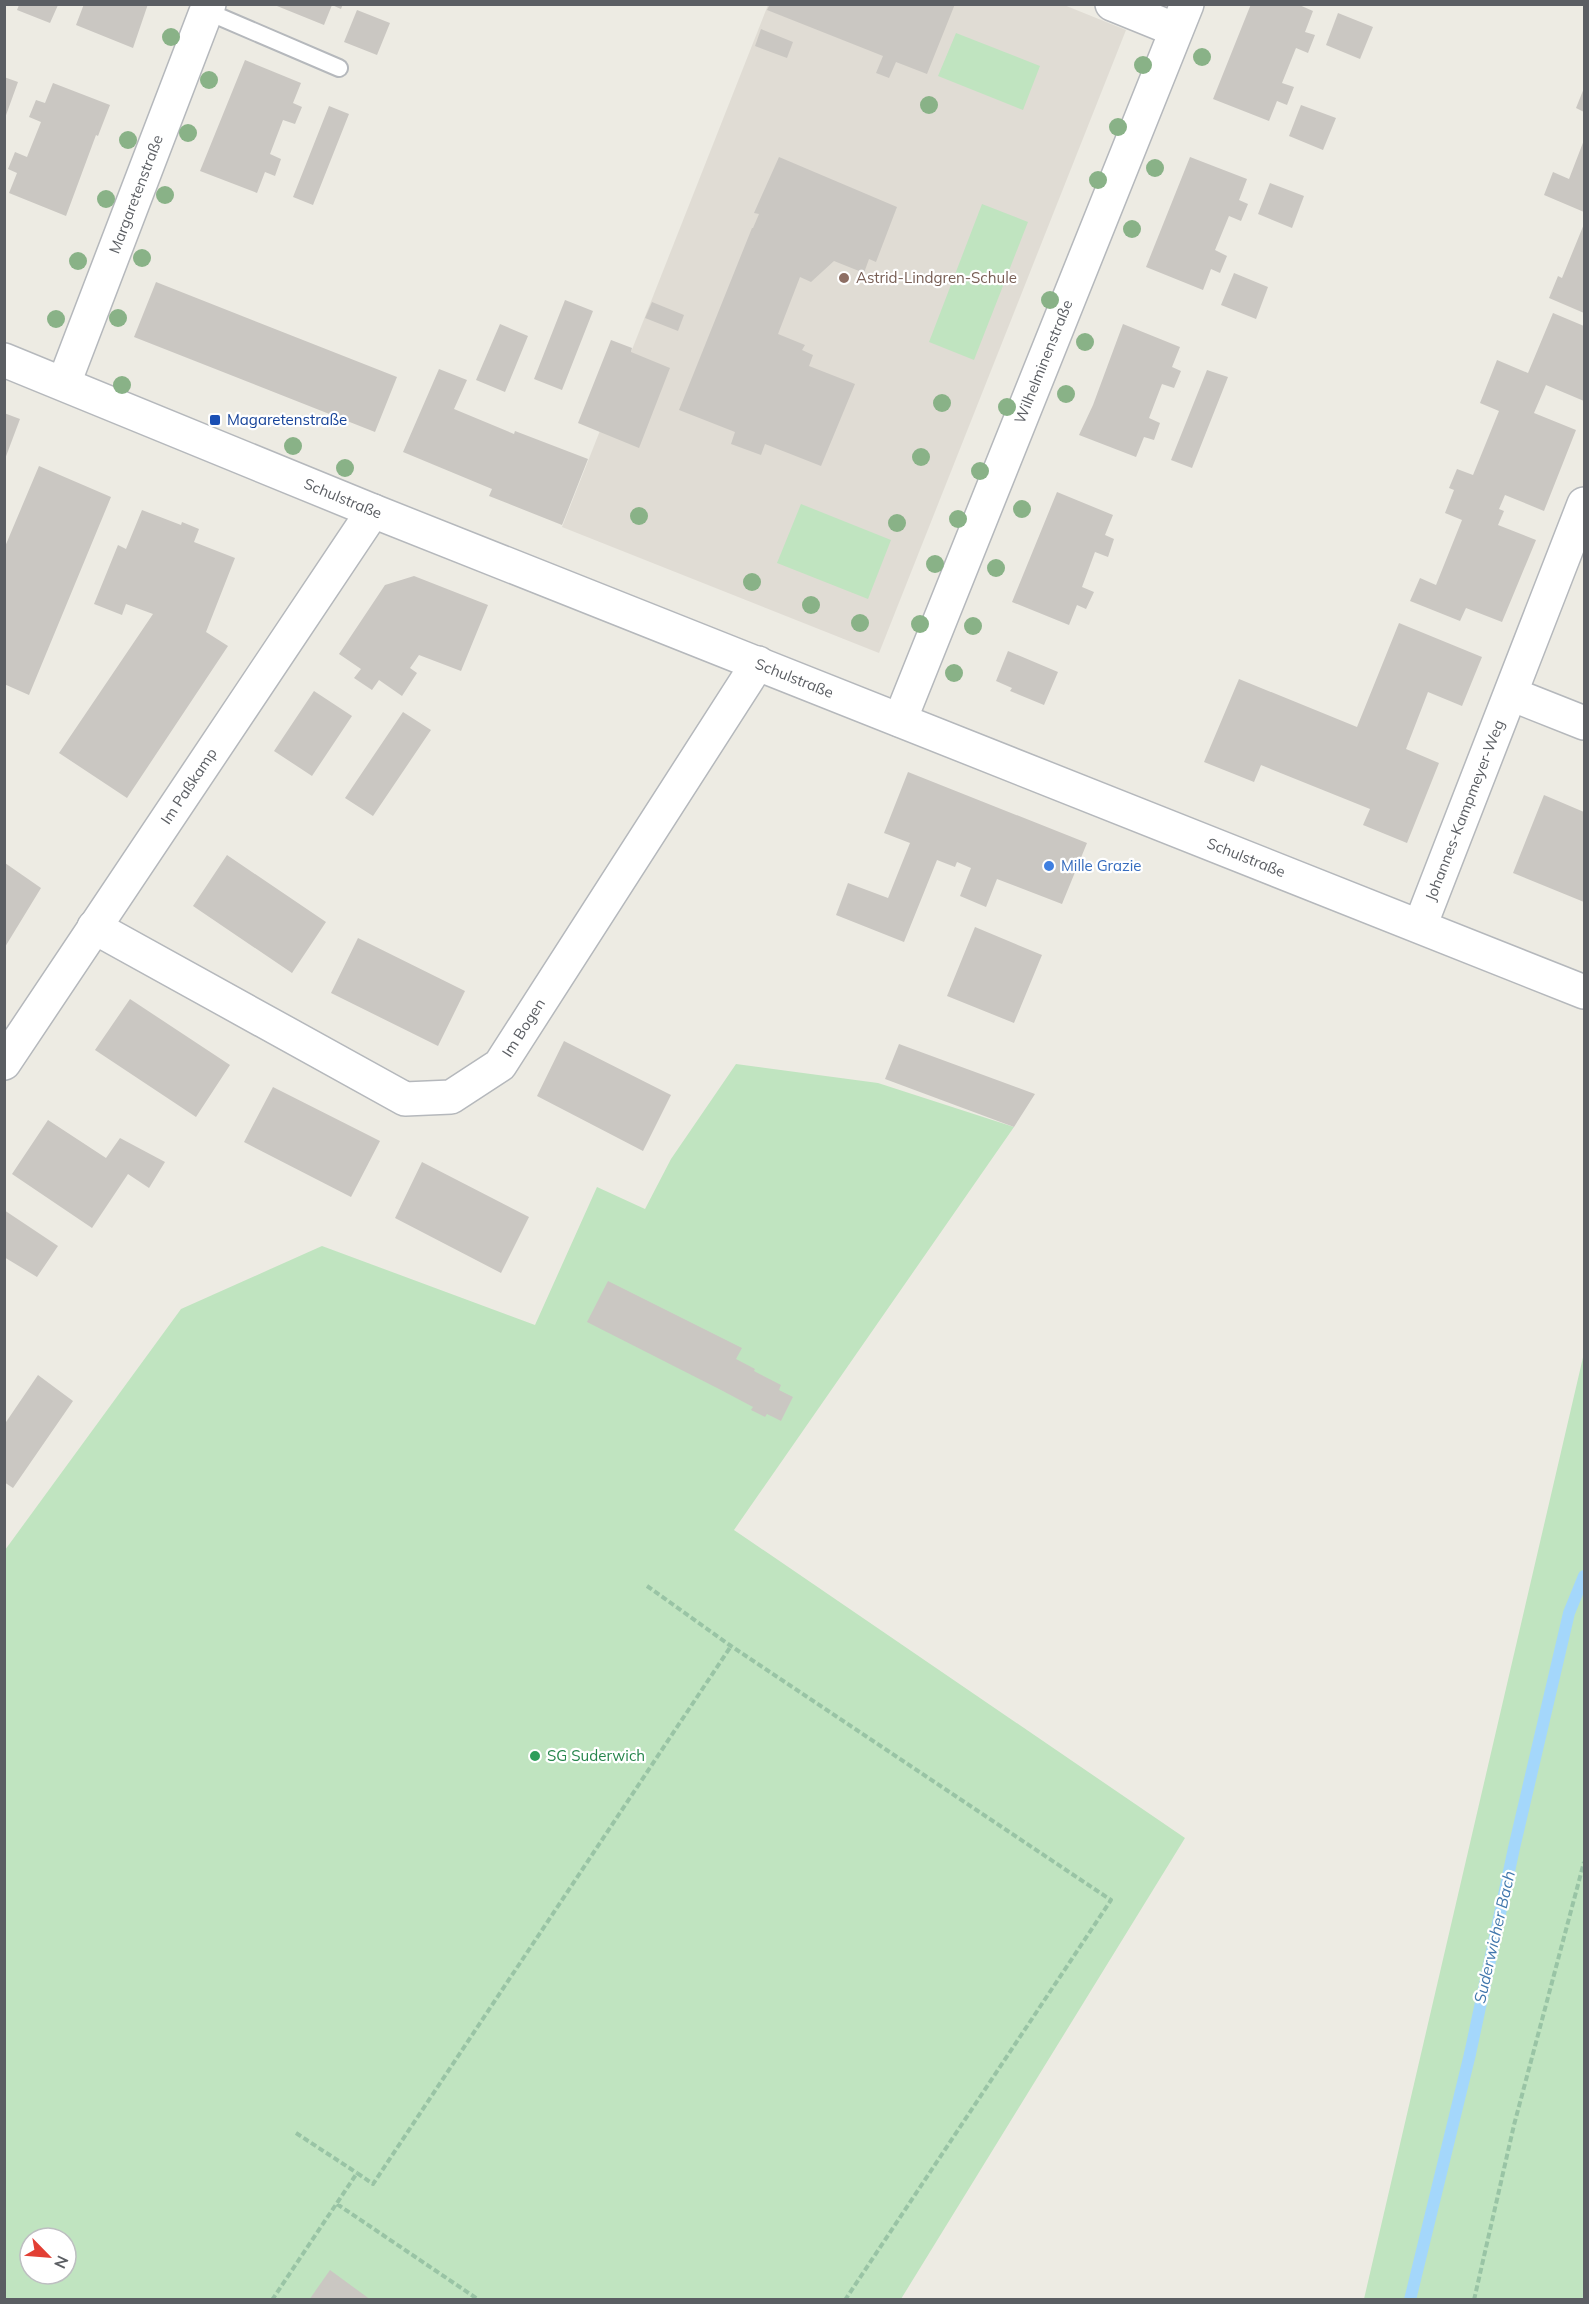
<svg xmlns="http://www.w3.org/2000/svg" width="1589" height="2304" viewBox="0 0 1589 2304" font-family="Mulish,sans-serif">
  <rect width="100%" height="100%" fill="#edebe3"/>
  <path fill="#e0dcd4" d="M768 5H1064L1126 30 879 653 562 527Z"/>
  <path fill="#c0e4c0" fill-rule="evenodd" d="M956 33 1040 66 1023 110 938 76Z
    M982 204 1028 222 974 360 929 342Z
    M801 504 891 540 868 599 777 563Z
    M736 1064 878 1083 1014 1127 734 1530 1185 1838 901 2299 5 2300V1550L181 1309 322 1246 535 1325 597 1187 645 1209 671 1159ZM30 2238H66V2274H30Z
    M1584 1353V2299H1364Z"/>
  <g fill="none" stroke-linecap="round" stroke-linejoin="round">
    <path stroke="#a4d7fb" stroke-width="12" d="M1410 2300 1470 2054 1514 1848 1569 1613 1584 1576"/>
  </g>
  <path fill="#cac7c2" d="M84 4H148L133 48 76 25Z
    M272 4H343L341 9 332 5 324 25Z
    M770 4H955L927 74 896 62 889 78 876 73 883 56 767 10Z
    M1251 4H1297L1313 11 1305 32 1315 35 1308 53 1296 48 1282 83 1294 87 1287 105 1277 101 1269 121 1213 99Z
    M19 5H58L50 23 17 10Z
    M357 10 390 23 377 55 344 42Z
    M1338 13 1373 27 1360 59 1326 45Z
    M761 29 793 42 787 58 755 46Z
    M245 60 301 83 293 103 302 107 295 124 283 120 270 154 281 159 275 176 265 172 257 193 200 171Z
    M4 77 18 82 5 118H4Z
    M53 83 110 105 98 136 96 135 66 216 9 193 17 173 8 169 15 152 27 157 41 122 29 117 36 100 45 103Z
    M1584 88V112L1576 108Z
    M1301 105 1336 118 1323 150 1289 136Z
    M329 106 349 114 313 205 293 197Z
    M1584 140V212L1544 195 1553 172 1569 179Z
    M779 157 897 207 876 262 869 259 864 273 834 261 811 282 800 277 778 334 805 345 802 350 813 355 809 366 855 384 821 466 765 444 761 455 731 444 735 432 679 410 752 228H753L759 214 754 213Z
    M1190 157 1247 179 1239 200 1248 204 1241 221 1229 216 1215 250 1227 256 1220 273 1211 269 1203 290 1146 267Z
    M1270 183 1304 196 1292 228 1258 214Z
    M1584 224V313L1549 298 1558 276 1562 278Z
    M1234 273 1268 287 1256 319 1221 305Z
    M156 282 397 377 375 432 134 337Z
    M565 300 593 311 562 390 534 379Z
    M652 302 684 315 678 331 645 318Z
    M1553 313 1584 326V401L1546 385 1534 413 1576 430 1544 511 1505 495 1499 509 1504 511 1498 525 1536 540 1502 622 1466 608 1460 621 1410 601 1420 578 1436 585 1462 520 1445 513 1454 490 1449 488 1457 469 1473 475 1499 411 1480 403 1497 360 1528 373Z
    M500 324 528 336 505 392 476 380Z
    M1123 324 1180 347 1172 367 1181 371 1174 388 1162 384 1149 418 1160 423 1154 440 1144 437 1136 457 1079 435 1093 405Z
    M611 340 632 348 631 352 670 368 639 448 578 423Z
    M439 369 467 380 454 409 514 434 515 431 588 459 562 525 489 496 492 489 403 452Z
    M1207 370 1228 377 1192 468 1171 460Z
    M4 413 20 419 5 459H4Z
    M39 466 111 497 29 695 4 684V549Z
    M1057 492 1113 515 1105 535 1114 539 1108 557 1095 552 1082 587 1094 592 1086 609 1077 605 1069 625 1012 602Z
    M142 510 181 525 182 522 199 529 194 542 235 558 206 632 228 646 127 798 59 753 153 614 126 604 122 615 94 604 118 545 126 549Z
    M414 576 488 605 461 671 419 655 410 668 417 673 402 696 379 680 372 690 354 678 361 669 339 654 385 585Z
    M1399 623 1482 657 1462 706 1428 692 1406 749 1439 763 1407 843 1363 825 1370 809 1261 765 1254 782 1204 762 1239 679 1357 727Z
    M1008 651 1058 672 1044 705 1010 691 1012 688 996 681Z
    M314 691 352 716 312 776 274 751Z
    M403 712 431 730 373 816 345 798Z
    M908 772 1087 843 1062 904 997 879 986 907 960 896 971 868 957 862 955 867 937 860 904 942 836 915 848 883 888 898 910 843 884 833Z
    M1544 795 1584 812V902L1513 873Z
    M227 855 326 922 292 973 193 906Z
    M5 863 41 888 5 947Z
    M975 927 1042 955 1014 1023 947 996Z
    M358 938 465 991 438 1046 331 993Z
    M130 999 230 1065 196 1117 95 1050Z
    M564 1041 671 1095 643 1151 537 1096Z
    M899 1044 1035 1094 1014 1127 885 1079Z
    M273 1087 380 1141 351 1197 244 1142Z
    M48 1120 106 1158 120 1138 165 1162 149 1188 128 1174 92 1228 12 1174Z
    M422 1162 529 1217 501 1273 395 1218Z
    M4 1210 58 1246 37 1277 4 1257Z
    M608 1281 742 1348 736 1359 755 1369 754 1371 781 1385 779 1390 793 1397 781 1421 767 1414 765 1417 751 1410 753 1407 721 1390 587 1322Z
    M38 1375 73 1401 13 1488 4 1482V1425Z
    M330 2270 371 2300H309Z"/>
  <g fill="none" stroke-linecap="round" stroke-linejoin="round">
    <defs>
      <path id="service" d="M206 11 339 68"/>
      <g id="minor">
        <path d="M1112 4 1176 30"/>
        <path id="s1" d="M4 360 373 511 1584 992"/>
        <path id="s2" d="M64 383 209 4"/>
        <path d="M1511 694 1584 723"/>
        <path id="s3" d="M900 720 1187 4"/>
        <path id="s4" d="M1420 926 1584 504"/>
        <path id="s5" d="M94 927 405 1099 451 1097 500 1065 758 663"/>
        <path id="s6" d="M4 1063 373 511"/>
      </g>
    </defs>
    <use href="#service" stroke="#b5b8bc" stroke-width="20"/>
    <use href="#minor" stroke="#b5b8bc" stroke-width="36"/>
    <path stroke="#99c4a5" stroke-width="4" stroke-dasharray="6 3" stroke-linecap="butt" d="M647 1586 731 1646 1111 1900 845 2300
      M296 2133 357 2173
      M337 2204 479 2300
      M272 2300 357 2173 373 2184 731 1646
      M1474 2300 1514 2125 1584 1862"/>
    <use href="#service" stroke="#fff" stroke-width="16"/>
    <use href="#minor" stroke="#fff" stroke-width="33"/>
  </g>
  <g fill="#89b287">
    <circle cx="171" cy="37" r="9"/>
    <circle cx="1202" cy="57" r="9"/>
    <circle cx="1143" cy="65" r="9"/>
    <circle cx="209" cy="80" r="9"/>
    <circle cx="929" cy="105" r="9"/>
    <circle cx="1118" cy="127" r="9"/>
    <circle cx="188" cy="133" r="9"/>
    <circle cx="128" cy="140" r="9"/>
    <circle cx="1155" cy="168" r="9"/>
    <circle cx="1098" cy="180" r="9"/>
    <circle cx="165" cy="195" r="9"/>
    <circle cx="106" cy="199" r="9"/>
    <circle cx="1132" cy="229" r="9"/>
    <circle cx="142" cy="258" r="9"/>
    <circle cx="78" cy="261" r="9"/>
    <circle cx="1050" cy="300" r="9"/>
    <circle cx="118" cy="318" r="9"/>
    <circle cx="56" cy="319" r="9"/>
    <circle cx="1085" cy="342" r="9"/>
    <circle cx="122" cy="385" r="9"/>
    <circle cx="1066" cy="394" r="9"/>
    <circle cx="942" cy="403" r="9"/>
    <circle cx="1007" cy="407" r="9"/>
    <circle cx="293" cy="446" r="9"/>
    <circle cx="921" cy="457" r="9"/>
    <circle cx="345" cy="468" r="9"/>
    <circle cx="980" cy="471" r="9"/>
    <circle cx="1022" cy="509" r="9"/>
    <circle cx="639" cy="516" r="9"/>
    <circle cx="958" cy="519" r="9"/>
    <circle cx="897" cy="523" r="9"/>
    <circle cx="935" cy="564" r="9"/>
    <circle cx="996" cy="568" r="9"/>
    <circle cx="752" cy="582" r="9"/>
    <circle cx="811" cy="605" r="9"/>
    <circle cx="860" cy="623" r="9"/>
    <circle cx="920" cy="624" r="9"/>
    <circle cx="973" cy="626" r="9"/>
    <circle cx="954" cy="673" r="9"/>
  </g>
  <circle fill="#8d6e63" stroke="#fff" stroke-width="2" cx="844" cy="278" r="6"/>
  <rect fill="#1a4fb4" stroke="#fff" stroke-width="2" x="209" y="414" width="12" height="12" rx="3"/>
  <circle fill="#3f7fe0" stroke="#fff" stroke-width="2" cx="1049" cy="866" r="6"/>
  <circle fill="#2e9e5b" stroke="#fff" stroke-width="2" cx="535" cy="1756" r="6"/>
  <g text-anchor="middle" stroke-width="4.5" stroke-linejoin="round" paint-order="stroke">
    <g font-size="15" fill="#5b5e63" stroke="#fff">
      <text dy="5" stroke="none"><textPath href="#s2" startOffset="202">Margaretenstraße</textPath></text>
      <text dy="5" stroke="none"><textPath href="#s3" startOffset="386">Wilhelminenstraße</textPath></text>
      <text dy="5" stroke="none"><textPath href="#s1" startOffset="366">Schulstraße</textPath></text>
      <text dy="5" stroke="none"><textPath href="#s1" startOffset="852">Schulstraße</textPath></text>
      <text dy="5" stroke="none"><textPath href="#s6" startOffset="333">Im Paßkamp</textPath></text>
      <text dy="5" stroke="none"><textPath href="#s4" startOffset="124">Johannes-Kampmeyer-Weg</textPath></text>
      <text dy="5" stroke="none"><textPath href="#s1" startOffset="1338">Schulstraße</textPath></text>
      <text dy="5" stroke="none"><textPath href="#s5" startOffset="504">Im Bogen</textPath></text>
    </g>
    <g font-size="15" fill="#785e54" stroke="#fff" text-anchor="start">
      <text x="856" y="283">Astrid-Lindgren-Schule</text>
    </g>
    <g font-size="15" fill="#164399" stroke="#fff" text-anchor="start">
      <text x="227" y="425">Magaretenstraße</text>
    </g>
    <g font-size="15" fill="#366cbe" stroke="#fff" text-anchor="start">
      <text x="1061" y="871">Mille Grazie</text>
    </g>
    <g font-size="15" fill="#27864d" stroke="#fff" text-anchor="start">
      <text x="547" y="1761">SG Suderwich</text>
    </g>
    <g font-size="16" font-style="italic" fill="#4278ad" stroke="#fff">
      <text transform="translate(1494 1937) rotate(-77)" y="6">Suderwicher Bach</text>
    </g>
  </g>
  <rect width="1589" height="2304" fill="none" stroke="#5b5e63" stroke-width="12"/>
  <g transform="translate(48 2256) rotate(115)"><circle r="28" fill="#ffffff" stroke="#bdbfc1" stroke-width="1.5"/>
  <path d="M0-4.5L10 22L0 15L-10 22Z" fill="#e23f34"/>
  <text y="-9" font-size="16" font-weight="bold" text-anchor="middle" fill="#5b5e63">N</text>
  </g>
</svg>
